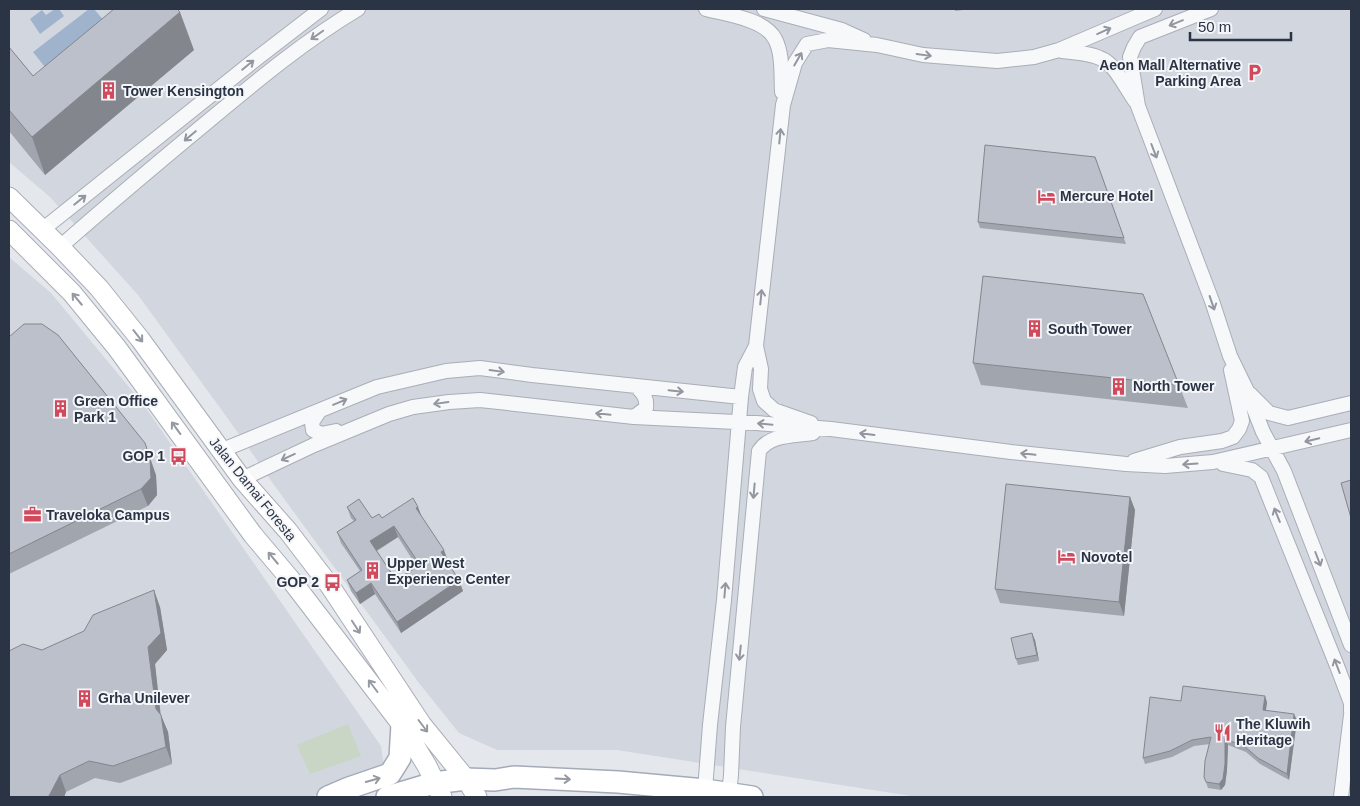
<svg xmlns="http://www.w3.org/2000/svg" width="1360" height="806" viewBox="0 0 1360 806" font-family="Arial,sans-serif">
  <rect width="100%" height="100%" fill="#e4e7ec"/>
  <path fill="#d2d6de" d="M9 9H1351V797H918L617 750H497L459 733 419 683 274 485 239 434 138 295 50 197 9 162Z
    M9 257 51 293 143 404 381 746 384 767 311 797H9Z"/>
  <path fill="#c9d6c5" d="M348 724 361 756 310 774 297 745Z"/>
  <path fill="#9fb4cc" d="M55 9H59L64 16 40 34 30 19 42 10 46 15Z
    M89 9H94L111 29 52 76 33 52Z"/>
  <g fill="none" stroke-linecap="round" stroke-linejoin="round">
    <defs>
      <path id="street" d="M706 9C725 14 765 19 775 39 783 54 781 75 782 92
        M764 9 842 30 864 40
        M1211 9 1140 37 1134 47 1130 57 1138 106 1212 301 1230 356 1247 391 1263 432 1284 471 1351 645
        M1062 51C1112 55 1109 61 1135 101
        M42 230 256 59 321 9
        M60 247C110 203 160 161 212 118 259 79 306 40 358 9
        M1250 394 1269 413 1288 418 1351 403
        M320 410 312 422 313 430 321 434 336 431
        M634 417 646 408C647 398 644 394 637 387
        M811 423 774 410 764 401 760 389 761 369 756 346 783 105 795 63 807 44 828 40 877 45 923 55 997 61 1034 57 1059 50 1155 9
        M220 451 377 387 446 371 480 368 532 375 741 397
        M1134 461 1180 447 1222 441 1233 437 1239 429 1242 421 1231 370
        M1223 464 1252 470 1261 477 1337 666 1351 703V712
        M242 479 314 445 389 414 413 407 449 402 480 400 634 417 756 423 831 429 1011 452 1126 464 1165 466 1213 462 1351 430
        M705 790 710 725 724 600 741 397 745 367 756 346
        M729 794 731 775 733 727 759 451C770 434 794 436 813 433
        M1341 797 1351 715"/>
      <path id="secondary" d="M9 197 60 247 99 288 140 339 242 479 288 531 330 586 422 725 466 779 477 797
        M9 230 72 293 117 348 253 535 291 580 402 725 427 766 442 797"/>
      <path id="primary" d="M328 797 349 788 390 774 400 758 402 725
        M387 797 434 783 466 779 495 780 514 777 618 782 705 790 752 797"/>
    </defs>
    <use href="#street" stroke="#a9aeb7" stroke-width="16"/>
    <use href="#secondary" stroke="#a9aeb7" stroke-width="21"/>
    <use href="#primary" stroke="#a3abb8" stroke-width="24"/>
    <use href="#street" stroke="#f7f8fa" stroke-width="14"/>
    <use href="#secondary" stroke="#fff" stroke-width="19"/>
    <use href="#primary" stroke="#fff" stroke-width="21"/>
  </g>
  <path fill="#a1a5ae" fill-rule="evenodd" d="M955 9H972L955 11Z
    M9 47 33 76 194 50 45 175 9 131Z
    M1095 157 1126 244 980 228 978 222Z
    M9 337 156 475 157 495 148 506 9 574Z
    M973 363 1179 385 1188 408 981 385Z
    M1130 497 1135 510 1124 616 1000 603 995 589Z
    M347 507 372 518H382L418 507 422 518 448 561 447 562 463 591 401 633 375 594 360 604 351 591 347 580 360 571 341 543 337 532 354 521 351 518ZM398 537 417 567 396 580 377 551Z
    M160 607 167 650 155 664 160 714 168 732 172 764 120 783 95 778 66 792 64 797H9L42 650Z
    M1035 640 1039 661 1018 665 1016 659Z
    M1181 701 1267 702 1266 710 1297 720 1289 780 1260 764 1246 752 1228 745 1227 770 1225 785 1221 790 1208 788 1204 777 1210 744 1194 746 1172 757 1145 764 1143 758Z"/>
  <path fill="#83868d" d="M180 12 194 50 45 175 32 137Z
    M145 443 156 475 157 495 148 506 141 489Z
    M1130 497 1135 510 1124 616 1119 602Z
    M418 507 422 518 416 508Z
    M394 526 398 537 374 552 370 541Z
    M444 550 448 561 445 563 441 552Z
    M459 580 463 591 401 633 397 622Z
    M371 583 375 594 360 604 356 593Z
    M154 590 160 607 167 650 155 664 162 726 156 709 148 647Z
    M1032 633 1035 640 1039 661 1037 655Z
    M1265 696 1267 702 1265 716 1263 710Z
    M1294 714 1297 720 1289 780 1287 774Z
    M161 715 168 732 172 764 166 747Z
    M1225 739 1228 745 1227 770 1225 785 1221 790 1219 784Z
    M60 775 66 792 64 797H50L49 796Z"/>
  <path fill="#bbc0ca" stroke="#83868d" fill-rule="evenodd" d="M114 9H177L180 12 32 137 9 110V47L33 76Z
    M985 145 1095 157 1124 238 978 222Z
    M983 276 1143 294 1179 385 973 363Z
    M24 324H42L58 335 145 443 150 458 151 478 141 489 9 554V337Z
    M1351 480V518L1341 483Z
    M1006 484 1130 497 1119 602 995 589Z
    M413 498 418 507 416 508 444 550 441 552 459 580 397 622 371 583 356 593 347 580 362 570 337 532 356 520 347 507 359 499 372 518 379 514 382 518ZM394 526 420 565 396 580 370 541Z
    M154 590 161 633 148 647 156 709 161 715 166 747 113 766 89 761 60 775 49 796 47 797H9V651L23 644 42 650 84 631 93 615Z
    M1032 633 1037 655 1016 659 1011 638Z
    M1183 686 1265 696 1263 710 1294 714 1287 774 1258 758 1244 746 1225 739V764L1223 779 1219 784 1206 782 1204 777 1205 761 1211 737 1192 740 1170 751 1143 758 1150 697 1181 701Z"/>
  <defs><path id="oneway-shaft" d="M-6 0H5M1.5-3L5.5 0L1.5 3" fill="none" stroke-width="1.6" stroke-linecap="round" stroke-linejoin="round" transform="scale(1.25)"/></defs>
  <g stroke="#9196a0">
    <use href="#oneway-shaft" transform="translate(1176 23) rotate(158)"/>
    <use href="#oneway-shaft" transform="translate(1104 31) rotate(-24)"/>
    <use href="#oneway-shaft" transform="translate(317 35) rotate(145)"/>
    <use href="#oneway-shaft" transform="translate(924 55) rotate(8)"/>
    <use href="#oneway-shaft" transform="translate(798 59) rotate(-60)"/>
    <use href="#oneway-shaft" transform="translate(248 65) rotate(-39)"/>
    <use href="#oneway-shaft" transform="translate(190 136) rotate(140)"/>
    <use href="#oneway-shaft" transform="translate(780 136) rotate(-84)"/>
    <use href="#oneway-shaft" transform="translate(1154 151) rotate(69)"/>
    <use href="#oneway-shaft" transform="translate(80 200) rotate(-39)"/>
    <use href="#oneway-shaft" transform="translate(761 297) rotate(-84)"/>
    <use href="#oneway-shaft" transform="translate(1212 303) rotate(71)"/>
    <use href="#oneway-shaft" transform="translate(497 371) rotate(8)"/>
    <use href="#oneway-shaft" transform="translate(676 391) rotate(6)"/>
    <use href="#oneway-shaft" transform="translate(340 402) rotate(-23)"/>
    <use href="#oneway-shaft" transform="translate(441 403) rotate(172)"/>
    <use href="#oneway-shaft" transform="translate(603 414) rotate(-174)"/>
    <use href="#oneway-shaft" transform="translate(765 424) rotate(-175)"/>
    <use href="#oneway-shaft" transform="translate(867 434) rotate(-173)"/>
    <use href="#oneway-shaft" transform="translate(1312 440) rotate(166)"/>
    <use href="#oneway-shaft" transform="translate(1028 454) rotate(-174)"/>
    <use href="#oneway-shaft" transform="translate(288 457) rotate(155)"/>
    <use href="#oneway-shaft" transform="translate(1190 464) rotate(176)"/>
    <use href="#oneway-shaft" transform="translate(754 491) rotate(95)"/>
    <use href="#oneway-shaft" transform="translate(1277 515) rotate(-112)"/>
    <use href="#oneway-shaft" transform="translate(1318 559) rotate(69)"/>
    <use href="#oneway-shaft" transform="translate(725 590) rotate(-85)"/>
    <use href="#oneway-shaft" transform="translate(740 653) rotate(96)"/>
    <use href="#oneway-shaft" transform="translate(1337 666) rotate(-111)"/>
  </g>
  <g stroke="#959aa2">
    <use href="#oneway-shaft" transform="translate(77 299) rotate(-130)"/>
    <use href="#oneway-shaft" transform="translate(138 336) rotate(52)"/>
    <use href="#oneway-shaft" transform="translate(176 428) rotate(-126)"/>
    <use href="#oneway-shaft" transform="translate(273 558) rotate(-130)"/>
    <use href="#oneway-shaft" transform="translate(356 627) rotate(57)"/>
    <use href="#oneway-shaft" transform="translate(373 686) rotate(-127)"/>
    <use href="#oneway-shaft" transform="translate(423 726) rotate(53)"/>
    <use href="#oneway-shaft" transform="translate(563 779) rotate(3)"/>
    <use href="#oneway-shaft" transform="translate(373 780) rotate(-16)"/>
  </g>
  <defs>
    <symbol id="parking-bare" viewBox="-9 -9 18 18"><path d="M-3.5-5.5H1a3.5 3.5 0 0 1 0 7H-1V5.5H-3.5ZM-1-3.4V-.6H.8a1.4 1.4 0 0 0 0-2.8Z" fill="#d1495b" stroke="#f4f6f9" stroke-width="2.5" paint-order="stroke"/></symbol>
    <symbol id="building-bare" viewBox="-9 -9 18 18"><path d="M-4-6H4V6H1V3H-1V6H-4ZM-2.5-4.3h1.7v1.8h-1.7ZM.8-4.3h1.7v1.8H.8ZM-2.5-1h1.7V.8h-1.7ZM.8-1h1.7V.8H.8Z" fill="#d1495b" stroke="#f4f6f9" stroke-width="2.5" paint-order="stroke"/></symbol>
    <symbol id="hotel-bare" viewBox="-9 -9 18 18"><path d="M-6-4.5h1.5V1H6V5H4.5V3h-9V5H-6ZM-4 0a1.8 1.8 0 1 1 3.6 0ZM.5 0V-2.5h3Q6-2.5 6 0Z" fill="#d1495b" stroke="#f4f6f9" stroke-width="2.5" paint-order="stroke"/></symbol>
    <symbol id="bus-bare" viewBox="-9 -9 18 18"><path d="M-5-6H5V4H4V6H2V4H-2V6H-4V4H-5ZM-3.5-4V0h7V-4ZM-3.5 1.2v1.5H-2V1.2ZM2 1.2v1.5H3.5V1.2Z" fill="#d1495b" stroke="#f4f6f9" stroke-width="2.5" paint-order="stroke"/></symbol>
    <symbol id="office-bare" viewBox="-9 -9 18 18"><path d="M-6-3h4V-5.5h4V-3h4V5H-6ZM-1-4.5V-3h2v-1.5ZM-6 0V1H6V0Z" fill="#d1495b" stroke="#f4f6f9" stroke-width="2.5" paint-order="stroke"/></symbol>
    <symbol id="restaurant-bare" viewBox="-9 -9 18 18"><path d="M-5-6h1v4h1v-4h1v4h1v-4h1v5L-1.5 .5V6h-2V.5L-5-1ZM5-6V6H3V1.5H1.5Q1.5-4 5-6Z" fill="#d1495b" stroke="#f4f6f9" stroke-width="2.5" paint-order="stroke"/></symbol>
  </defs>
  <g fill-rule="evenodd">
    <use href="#parking-bare" x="1242" y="60" width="25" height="25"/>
    <use href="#building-bare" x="96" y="78" width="25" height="25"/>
    <use href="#hotel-bare" x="1034" y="184" width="25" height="25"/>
    <use href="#building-bare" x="1022" y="316" width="25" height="25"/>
    <use href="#building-bare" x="1106" y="374" width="25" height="25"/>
    <use href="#building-bare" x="48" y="396" width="25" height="25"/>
    <use href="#bus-bare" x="166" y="444" width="25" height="25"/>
    <use href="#office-bare" x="20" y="502" width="25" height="25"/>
    <use href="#hotel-bare" x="1054" y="544" width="25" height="25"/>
    <use href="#building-bare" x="360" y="558" width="25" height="25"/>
    <use href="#bus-bare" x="320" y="570" width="25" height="25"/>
    <use href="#building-bare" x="72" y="686" width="25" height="25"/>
    <use href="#restaurant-bare" x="1210" y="720" width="25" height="25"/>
  </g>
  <g text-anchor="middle" stroke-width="4" stroke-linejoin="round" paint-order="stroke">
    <g font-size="14" font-weight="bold" fill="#2b3445" stroke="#f4f6f9" text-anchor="start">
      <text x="1241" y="70" text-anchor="end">Aeon Mall Alternative<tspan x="1241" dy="16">Parking Area</tspan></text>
      <text x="123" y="96">Tower Kensington</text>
      <text x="1060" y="201">Mercure Hotel</text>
      <text x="1048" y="334">South Tower</text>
      <text x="1133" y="391">North Tower</text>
      <text x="74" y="406">Green Office<tspan x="74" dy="16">Park 1</tspan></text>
      <text x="165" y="461" text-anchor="end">GOP 1</text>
      <text x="46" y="520">Traveloka Campus</text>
      <text x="1081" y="562">Novotel</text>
      <text x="387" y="568">Upper West<tspan x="387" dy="16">Experience Center</tspan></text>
      <text x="319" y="587" text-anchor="end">GOP 2</text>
      <text x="98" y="703">Grha Unilever</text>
      <text x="1236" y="729">The Kluwih<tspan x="1236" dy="16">Heritage</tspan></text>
    </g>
    <g font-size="14" fill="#2b3445" stroke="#f4f6f9">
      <text transform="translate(253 489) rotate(51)" y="5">Jalan Damai Foresta</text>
    </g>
  </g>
  <rect width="1360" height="806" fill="none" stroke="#2b3445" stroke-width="20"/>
  <path d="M1190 32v8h101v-8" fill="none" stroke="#2b3445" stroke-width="2.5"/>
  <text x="1198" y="32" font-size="15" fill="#2b3445" stroke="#f4f6f9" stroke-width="4" paint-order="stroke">50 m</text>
</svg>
